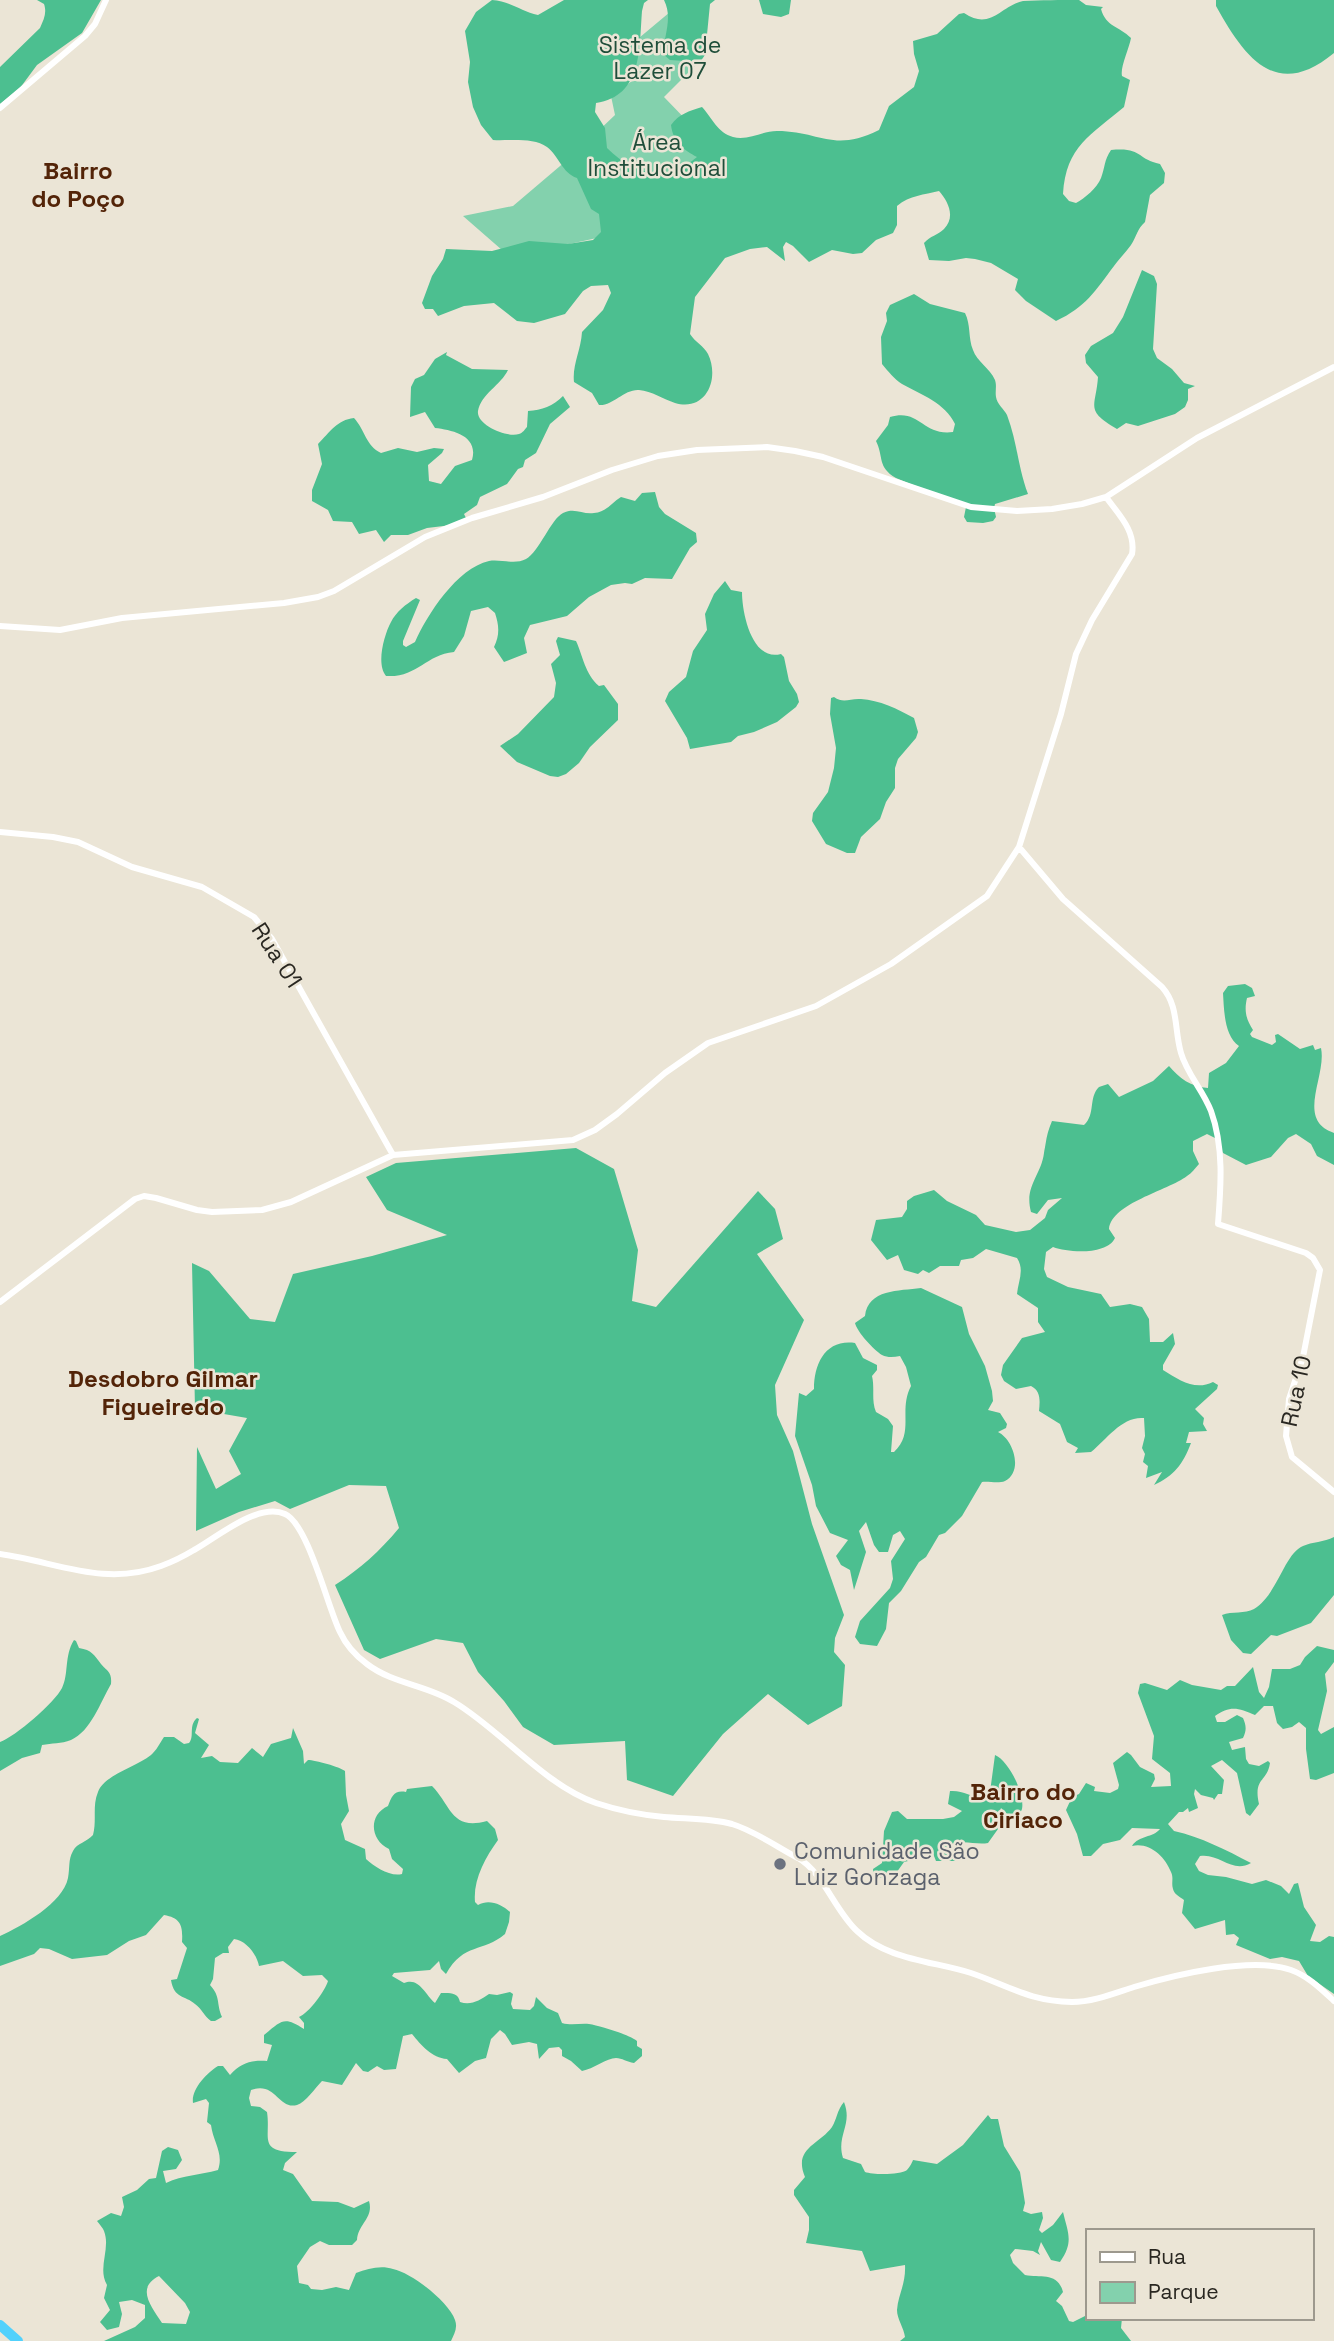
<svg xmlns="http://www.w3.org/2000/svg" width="1334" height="2341" viewBox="0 0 1334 2341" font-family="'Space Grotesk',sans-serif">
  <rect width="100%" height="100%" fill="#ebe5d6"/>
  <path fill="#83d1ad" d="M676 7 687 24 695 66 664 97 693 127 709 162 606 236 510 257 463 216 513 206 573 155 615 115 611 96 632 81 627 48Z"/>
  <path fill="#4cbf90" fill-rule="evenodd" d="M37 0H101L82 33 37 65 20 88 0 104V67L40 28C44 19 47 13 44 4Z
    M492 0C510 1 521 11 538 15L564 0H648L644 3 642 11C639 48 643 96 596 103L595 112 605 128 607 148C634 175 667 183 697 157 684 150 673 142 671 125 679 114 689 111 702 107 712 118 718 133 733 137 748 141 762 131 777 131 820 131 833 153 879 130L889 106 914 87 919 71 914 54 913 41 937 34 959 14 964 13C991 31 1000 6 1023 1 1040 0 1061 0 1079 0L1086 5 1103 7 1101 9C1106 27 1119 26 1131 38 1129 49 1120 67 1122 76L1130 80 1124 107C1091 135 1066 146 1063 194L1069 201 1076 203C1085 198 1097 188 1101 178 1105 168 1104 160 1111 150 1143 147 1136 159 1160 164L1165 173 1164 183 1150 195 1145 222C1137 229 1137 236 1131 245 1126 252 1119 259 1114 266 1095 291 1086 307 1056 321L1026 301 1015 290 1018 279 991 263 975 259 966 258 949 261 929 260 924 243C930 236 938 235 944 229 956 217 948 201 939 191 924 195 910 195 897 206V225L893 233 876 240 862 253 853 254 832 250 809 262 793 246 786 242 783 247 785 261 767 247 750 249 725 258 695 297 690 334C695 342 704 346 708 354 720 379 706 412 675 403 663 399 652 391 639 390 624 389 613 406 599 405L592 393 574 382C572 365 581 350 582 332L603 310 611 293 608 285 591 286 583 291 565 314 534 323 517 321 494 303 464 306 438 316 433 309H425L422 303 432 276 443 259 446 249 492 251 529 241 568 244 593 240 601 232 599 214 591 209 577 178C562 173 559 156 547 147 533 137 509 141 493 140L481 125 473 107 468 82 470 62 465 31 476 12Z
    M664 0H715L710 4 705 55 700 62 670 60 663 54C664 35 673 18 664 0Z
    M759 0H791L789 14 781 17 763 14Z
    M1216 0H1334V53C1276 101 1245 58 1216 6Z
    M1142 270 1154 276 1157 284 1153 349 1157 358 1172 369 1184 383 1195 386 1188 389V400L1185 407 1175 414 1138 426 1126 423 1117 429C1084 410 1096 407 1098 377L1086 363 1085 355 1091 346 1113 333 1123 317Z
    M914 294 930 304 965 313C971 325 968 338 973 350 977 362 990 368 995 380 997 386 995 391 996 397 997 404 1004 409 1007 415 1017 441 1018 468 1028 494L995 504 994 508 996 517 993 521 983 523 967 522 964 517 966 507 896 478C877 467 884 457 876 441L888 425 890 417C920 408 922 436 953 432L955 424C945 403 922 395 902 384 894 379 888 371 882 364L881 337 887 321 886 313 890 305Z
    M447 352 446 355 472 369 508 370C501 385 481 394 478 411 476 425 507 438 519 434 523 433 525 429 527 427L528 411C542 410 553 406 563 396L570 407 550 424 536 453 525 460 523 467 518 469 507 484 480 497 477 505 464 514 466 518 460 524 427 528 408 535H391L384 542 376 530 359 534 352 522 333 521 328 510 312 501V490L322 464 318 444C330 432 337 420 354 418 365 430 366 446 381 453L398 448 417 452 434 448 444 449 442 453 428 465 429 481 441 484 455 466 472 460C479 436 453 430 435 428L425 412 410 417 411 387 415 379 424 375 435 359Z
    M655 492 659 507 665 514 696 533 697 542 690 548 672 579 645 578 632 584 625 583 611 585 589 597 567 616 530 625 524 638 527 653 504 662 494 647C500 635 499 625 495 613L488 607 471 611 464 636 454 652C425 655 417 678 386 676 376 664 384 635 391 622 396 612 406 604 416 598L420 600 403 641V645L406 647 415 642C427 615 457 568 489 561 501 559 515 565 526 559 539 552 551 519 563 513 575 507 583 515 594 513 607 512 612 502 621 497L635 501 642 493Z
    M725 581 731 590 742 592C742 613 752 662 781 654L784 657 789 681 797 694 799 702 796 707 777 722 754 732 738 736 731 742 690 749 687 738 665 701 669 692 686 677 693 651 707 630 705 614 714 594Z
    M558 637 576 641C583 656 585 674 599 686L604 685 618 704V720L590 747 579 763 566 774 558 777 550 776 517 762 500 746 518 734 554 697 556 683 551 664 560 655 556 641Z
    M834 697C844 704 850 698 861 699 879 700 898 709 914 718L918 732 916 738 898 759 895 768V788L886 802 880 819 861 837 855 853H847L826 844 812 821 813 813 828 792 834 768 836 748 830 714 831 698Z
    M1245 984 1252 988 1255 996 1247 998C1244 1011 1246 1019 1253 1030L1250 1034 1252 1037 1272 1045 1276 1042 1275 1035 1278 1034 1300 1049 1313 1045 1315 1050 1321 1048C1327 1076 1295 1120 1334 1133V1165L1317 1156 1311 1144 1296 1134 1288 1138 1271 1157 1246 1165 1223 1153 1215 1138 1207 1134 1193 1141V1151L1199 1164C1195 1168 1192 1173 1187 1176 1167 1191 1112 1203 1109 1229L1115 1238C1107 1255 1069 1253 1053 1247L1046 1252 1044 1269 1047 1277 1068 1287 1101 1294 1110 1307 1130 1304 1142 1307 1149 1319 1150 1342H1163L1173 1333 1175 1344 1163 1365V1370C1179 1380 1195 1391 1213 1382L1218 1385 1217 1389 1195 1409 1204 1418 1203 1424 1207 1431 1189 1432 1186 1443H1191C1183 1464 1174 1476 1154 1485L1162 1472 1146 1478 1148 1466 1143 1462 1145 1454 1142 1448 1145 1436 1144 1418C1122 1416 1107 1439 1091 1452L1075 1453 1078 1448 1067 1442 1060 1424 1039 1411C1040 1401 1041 1391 1031 1386L1016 1389 1004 1381 1001 1375 1003 1365 1022 1338 1045 1332 1038 1322V1308L1017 1294C1018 1282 1025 1270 1017 1258L986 1249 973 1258 961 1260 959 1266H940L929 1273 923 1270 918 1274 904 1270 898 1255 887 1260 871 1240 876 1220 902 1217 907 1209V1201L914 1196 934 1190 947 1201 976 1215 985 1225 1016 1232 1030 1230 1045 1218 1048 1210 1062 1198 1048 1200 1037 1214 1031 1212C1024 1186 1041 1176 1044 1153 1047 1138 1046 1136 1052 1121L1084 1125C1096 1114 1088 1098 1099 1087L1108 1084 1119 1097 1153 1081 1169 1066C1179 1078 1191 1087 1208 1088L1209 1073 1226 1063 1239 1046C1224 1036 1224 1009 1223 993L1228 986Z
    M576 1148 614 1169 638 1250 632 1301 656 1307 758 1191 775 1209 783 1239 757 1254 804 1320 775 1385 777 1415 793 1451 812 1524 844 1615 835 1638 834 1652 845 1665 842 1706 808 1725 768 1694 723 1734 673 1796 627 1780 625 1741 554 1745 523 1727 504 1701 478 1672 463 1643 436 1639 380 1659 364 1650 335 1585C360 1569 380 1551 399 1528L386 1486 349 1485 290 1509 275 1501 239 1512 196 1531 197 1447 216 1489 241 1474 229 1451 247 1418 195 1409 192 1263 209 1271 250 1319 275 1322 293 1274 372 1256 447 1235 387 1210 366 1177 396 1163Z
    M921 1288 962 1307 969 1334 985 1366 992 1391 993 1401 988 1410 1000 1413 1007 1424 1006 1428 998 1432C1013 1439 1024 1471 1005 1481 998 1484 989 1481 982 1482L962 1516 945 1533 939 1535 926 1557 919 1562 901 1591 889 1603 886 1629 877 1646 860 1644 855 1637 860 1621 890 1588 893 1579 891 1561 905 1539 900 1531 893 1535 888 1552H879L874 1545 866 1522 859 1531 866 1552 854 1590 850 1570 841 1565 836 1556 848 1540 830 1533 816 1506 812 1485 795 1436 799 1393 806 1396 814 1389C814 1363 826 1339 855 1343L863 1358 877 1365V1370L872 1376C875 1389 871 1400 876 1412L888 1419 893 1426 891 1452H894C915 1432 898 1411 911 1386L906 1367 900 1356C894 1357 888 1358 882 1355 874 1350 857 1332 855 1323L865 1316C868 1289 899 1291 921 1288Z
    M1334 1537V1595L1311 1623 1277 1636 1271 1635 1251 1654 1243 1653 1231 1640 1222 1615C1232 1611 1245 1614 1254 1609 1278 1594 1284 1554 1303 1546 1312 1542 1324 1542 1334 1537Z
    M74 1640 76 1641 79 1648C92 1650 94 1655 101 1664 108 1672 112 1672 111 1684 100 1703 91 1731 71 1740 61 1744 52 1743 42 1745L40 1753 22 1758 0 1771V1742C15 1737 55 1702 62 1688 69 1674 64 1656 74 1640Z
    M1317 1646 1334 1650V1662L1325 1674 1327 1691 1318 1730 1321 1734 1334 1727V1773L1316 1780 1310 1779 1306 1749V1728L1299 1722 1292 1727 1283 1729 1277 1723 1273 1706H1264L1255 1715C1239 1708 1230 1705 1215 1716L1217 1722H1225L1237 1715 1243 1718C1246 1725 1247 1730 1243 1738L1229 1742 1232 1750 1245 1747 1246 1759 1249 1764 1259 1766 1268 1761 1270 1763C1267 1783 1253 1777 1259 1804L1250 1816 1246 1813 1237 1773 1222 1760 1211 1766 1224 1780 1222 1794H1218L1214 1800 1213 1798 1201 1795 1195 1789 1194 1794 1198 1808 1189 1812 1188 1808 1183 1812H1179L1168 1824 1174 1831C1201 1837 1226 1850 1251 1863 1232 1874 1220 1853 1200 1856L1195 1864 1199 1871 1208 1875 1226 1877 1252 1884 1266 1880 1281 1886 1289 1894 1294 1884 1298 1883 1304 1907 1316 1925 1310 1941 1320 1942 1329 1936 1334 1937V1994L1308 1976 1299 1961 1282 1957 1270 1959 1236 1945 1239 1938 1234 1934 1226 1935 1225 1920 1195 1929 1182 1913 1184 1900C1180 1897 1174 1894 1173 1889 1171 1883 1174 1878 1171 1872 1165 1857 1150 1842 1132 1846 1139 1835 1153 1838 1160 1829L1132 1828 1120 1840 1103 1844 1091 1856H1083L1077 1834 1066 1810 1072 1797 1079 1794 1086 1783 1095 1787 1094 1791 1110 1793 1118 1789 1119 1785 1113 1763 1127 1752 1131 1755 1140 1767 1154 1774 1155 1779 1151 1787 1171 1786 1170 1773 1152 1759 1154 1736 1138 1693 1140 1684 1145 1683 1167 1690 1180 1680 1192 1685 1221 1690 1227 1686H1235L1253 1667 1259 1692 1264 1698 1269 1687 1272 1669H1290L1300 1665 1305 1657Z
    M197 1718 199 1719 195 1733 209 1745 201 1758 212 1756 220 1762 238 1763 252 1748 263 1757 271 1744 291 1738 293 1728 303 1751 304 1764 308 1760C315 1760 340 1767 345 1771L346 1795 349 1811 341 1824 345 1840 365 1849 366 1859C375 1867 390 1877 402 1874L403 1869 392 1859 389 1849C370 1840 368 1815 388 1806 392 1796 394 1790 406 1792L407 1789 432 1786C451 1805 451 1831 487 1821L495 1829 498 1840C485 1858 473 1880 475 1902L478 1905C489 1899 501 1904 510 1912L509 1922 505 1934C483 1953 464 1942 446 1974L441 1969 439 1961 430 1970 394 1973 392 1976 404 1983C419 1977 424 1993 435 2003L441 1993C450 1993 458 1992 460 2002 471 2006 480 2000 489 1994L497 1995 510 1992 513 1994 511 2004 513 2009 530 2010 534 2006 536 1997 547 2008 558 2013 562 2023C572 2026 580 2023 589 2024 600 2026 628 2034 637 2041V2046L642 2049V2056L634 2063C627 2062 622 2058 616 2058 607 2058 593 2069 582 2071L571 2061 562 2056V2050L559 2047 549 2048 539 2059 537 2044 529 2042 512 2045 505 2034 500 2030 491 2039 486 2058 475 2061 459 2073 447 2059C432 2058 421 2045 412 2034L403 2036 396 2069 384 2070 377 2066 368 2072 363 2071 356 2063 342 2085 322 2081C315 2088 306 2102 297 2105 278 2110 276 2081 251 2090L249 2098 251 2106 260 2107 267 2112C271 2138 257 2152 297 2152L285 2163 283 2170 293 2174 312 2201 338 2202 354 2208 369 2201C374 2218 358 2224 357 2240L352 2245H329L320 2241 310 2247 297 2266 299 2283 308 2285 311 2289 322 2290 336 2287 349 2290 356 2273C368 2269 380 2265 393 2269 412 2273 449 2302 455 2320 458 2328 454 2334 451 2341H104L135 2327 145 2318V2305L132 2300 119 2302 122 2314 119 2327 107 2330 100 2322 110 2310 104 2298 107 2285C97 2268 111 2249 104 2231 103 2228 100 2225 97 2221L111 2213 121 2216 124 2207 122 2197 137 2190 149 2179 156 2178 162 2151 168 2147 178 2150 182 2160 176 2169 163 2171 166 2183C183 2175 200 2175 218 2170 224 2153 213 2142 211 2125L207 2122 209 2103 206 2099 193 2103C191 2089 207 2073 218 2066H223L230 2075C241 2063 251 2060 267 2061L272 2045 264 2043V2035C282 2020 284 2016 304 2029V2023L299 2017C309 2013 325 1991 328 1981L322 1975 303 1976 283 1961 259 1966C257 1955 246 1940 234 1939L228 1947 229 1953H223L215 1958 213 1979 210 1985C221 1997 216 2003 222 2017L215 2021H211C204 2016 202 2009 195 2004 185 1995 174 1999 171 1980L177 1979 187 1948 182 1942C183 1926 181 1918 164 1915L146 1935 129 1941 107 1955 72 1959 49 1949 40 1948 34 1954 0 1966V1936C22 1926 63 1903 68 1878 70 1868 68 1860 73 1851 77 1843 87 1842 93 1835 97 1820 92 1806 98 1792 104 1775 136 1767 151 1755 156 1751 160 1743 164 1737H174L184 1744 189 1743C195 1736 188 1726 197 1718ZM159 2276 185 2303 190 2312 186 2324 162 2323C152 2307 135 2288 159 2276Z
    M995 1755C1009 1761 1025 1794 1022 1809 1021 1812 1018 1816 1017 1819L1008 1815 1001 1808 999 1814 1003 1822 988 1843C974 1846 957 1836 947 1850L954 1855 955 1861H936L932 1851 924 1848 912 1860 904 1862 894 1876 874 1878 873 1869 882 1863 884 1831 892 1812 898 1811 907 1819H943L954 1817 962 1811 948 1804 950 1791C963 1790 971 1797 983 1798L990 1792Z
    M844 2102C853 2125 836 2135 843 2158L861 2164 865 2172C873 2175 901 2175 907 2170 909 2168 912 2163 913 2160L937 2164 963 2145 988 2115 991 2119H998L1004 2146 1020 2172 1025 2203 1023 2211 1031 2214 1042 2212 1043 2218 1039 2230 1042 2233 1053 2225 1063 2212C1068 2233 1074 2242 1060 2262L1051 2260 1041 2242 1038 2251 1040 2255 1033 2251 1015 2249 1010 2255 1013 2263 1025 2275C1041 2278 1058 2272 1063 2292L1056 2301 1062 2306 1069 2321 1073 2322 1087 2315V2318H1122L1121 2328 1131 2341H900L905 2337C904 2328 897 2319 897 2310 898 2295 906 2284 905 2265L870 2271 862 2251 806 2243 809 2230V2217L794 2195V2190L805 2177C793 2148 819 2145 832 2127 837 2119 837 2110 844 2102Z"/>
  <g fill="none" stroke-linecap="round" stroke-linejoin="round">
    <path stroke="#51d1fc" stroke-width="10" d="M0 2325 18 2341"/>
    <path stroke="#fff" stroke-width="6" d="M0 108 85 36 95 24 106 0
      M0 626 60 630 122 618 284 603 318 597 334 591 425 537 472 518 543 497 612 470 658 456 697 450 767 447 795 451 823 457 971 507 1017 511 1052 509 1082 504 1106 497 1197 438 1334 367
      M0 832 53 837 78 842 132 867 202 887 254 917 272 939 393 1155
      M1019 847 1063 899 1162 987C1179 1006 1174 1029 1181 1053 1187 1074 1203 1090 1211 1111 1224 1147 1221 1186 1218 1224L1306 1253 1313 1258 1320 1270 1303 1357 1289 1399 1286 1436 1292 1457 1334 1492
      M0 1302 135 1199 144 1196 156 1198 197 1210 212 1212 262 1210 291 1202 393 1155 573 1140 595 1130 617 1114 665 1073 708 1043 816 1006 891 964 987 896 1019 847 1061 714 1076 654 1092 620 1132 554C1136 531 1119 515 1106 497
      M0 1554C57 1562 104 1587 161 1566 172 1562 184 1556 194 1550 216 1538 258 1502 285 1514 308 1524 328 1608 340 1632 346 1645 356 1656 367 1664 393 1684 427 1685 454 1702 501 1730 544 1785 596 1803 617 1810 642 1815 664 1817 686 1819 710 1818 732 1824 755 1831 777 1847 798 1858 823 1872 835 1911 857 1931 887 1960 933 1961 971 1973 1009 1986 1029 2001 1072 2002 1093 2002 1115 1993 1134 1987 1174 1975 1252 1956 1291 1970 1308 1976 1321 1989 1334 2001"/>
  </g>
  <circle fill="#6b7280" stroke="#ebe5d6" stroke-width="2.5" cx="780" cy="1864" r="7"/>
  <g text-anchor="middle" stroke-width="5" stroke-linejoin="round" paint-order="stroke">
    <g font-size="23" fill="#1f4e3a" stroke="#ebe5d6">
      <text x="660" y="53">Sistema de<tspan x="660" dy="26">Lazer 07</tspan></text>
      <text x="657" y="150">Área<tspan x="657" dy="26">Institucional</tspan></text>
    </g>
    <g font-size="23" fill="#292721" stroke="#ebe5d6">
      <text transform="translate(277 955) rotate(57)" y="8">Rua 01</text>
      <text transform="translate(1296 1391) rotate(-78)" y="8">Rua 10</text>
    </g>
    <g font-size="23" fill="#5b616d" stroke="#ebe5d6" text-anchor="start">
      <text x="794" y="1859">Comunidade São<tspan x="794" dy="26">Luiz Gonzaga</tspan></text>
    </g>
    <g font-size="24" font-weight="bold" fill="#532408" stroke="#ebe5d6">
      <text x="78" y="179">Bairro<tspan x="78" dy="28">do Poço</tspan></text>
      <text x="163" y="1387">Desdobro Gilmar<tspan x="163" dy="28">Figueiredo</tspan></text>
      <text x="1023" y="1800">Bairro do<tspan x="1023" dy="28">Ciriaco</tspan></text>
    </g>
  </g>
  <rect x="1086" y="2229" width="228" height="91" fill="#ebe5d6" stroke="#9d998e" stroke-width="2"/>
  <rect x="1100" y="2252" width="35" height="10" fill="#ffffff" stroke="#9d998e" stroke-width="2"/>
  <text x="1148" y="2264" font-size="21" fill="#292721">Rua</text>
  <rect x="1100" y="2282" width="35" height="21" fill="#83d1ad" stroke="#9d998e" stroke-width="2"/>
  <text x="1148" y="2299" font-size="21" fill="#292721">Parque</text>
</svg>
